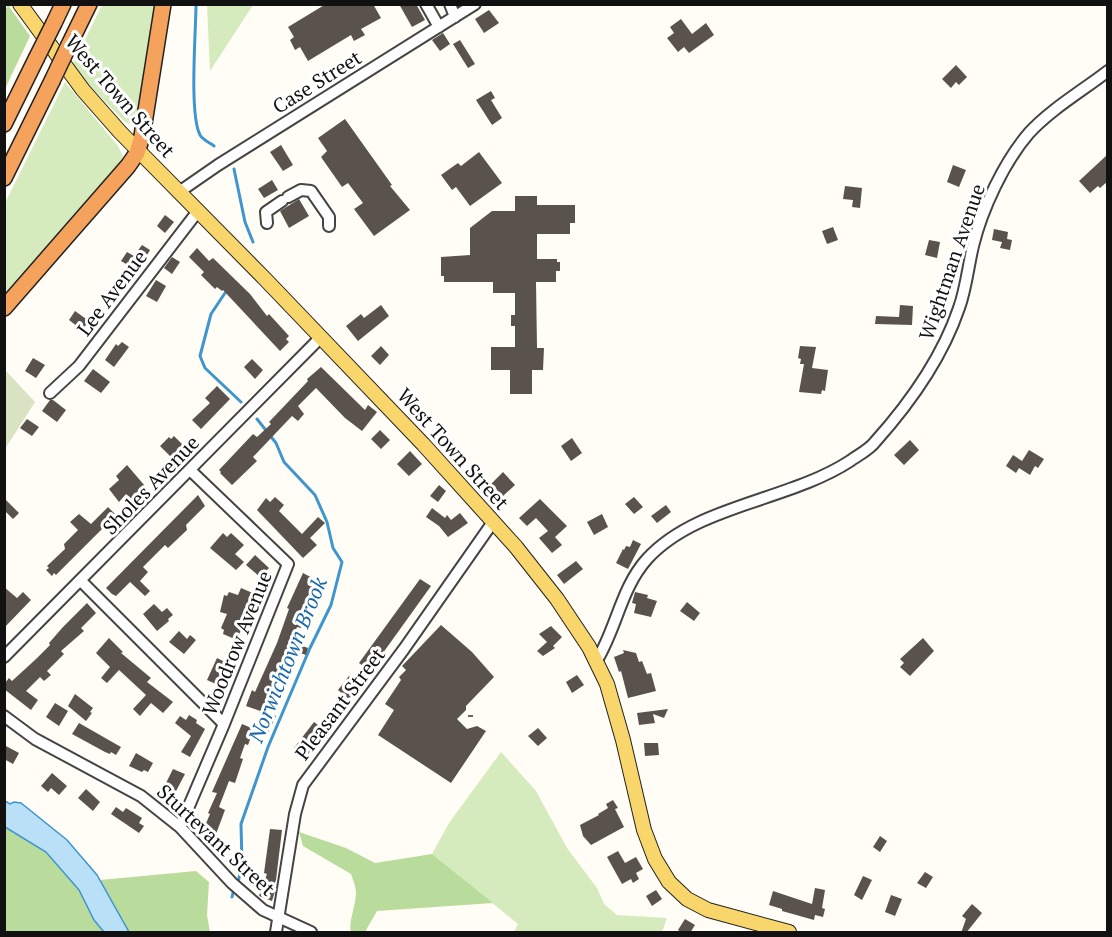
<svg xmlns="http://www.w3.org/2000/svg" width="1112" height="937" viewBox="0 0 1112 937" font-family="'PT Serif',serif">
  <rect width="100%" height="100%" fill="#fffdf5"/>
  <path fill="#d5ebbd" d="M102 5H158L140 116 129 124 124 121 85 81 73 64Z
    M207 5H253L210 71Z
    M65 82 118 146 123 156 122 161 5 299 4 205Z
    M501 752 536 791 567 848 597 888 604 904 617 915 667 918 662 932H514L518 924 432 854 449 823Z"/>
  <path fill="#b9dc9c" d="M8 5 30 36 5 89 4 13Z
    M4 827 46 852 79 890 94 920 104 932H5Z
    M299 832 346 848 375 863 432 854 493 903 377 911 365 932H351C348 924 356 904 356 893 356 887 353 880 351 874L303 846Z
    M196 871 209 882 207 915 210 932H129L100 880Z"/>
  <path fill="#d9e3c4" d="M6 371 35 402 5 449 4 374Z"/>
  <path fill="#b9e0f7" stroke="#3f96cf" stroke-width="1.5" d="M5 801 10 804 14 802 21 803 67 840 97 875 129 932H104L94 920 79 890 46 852 5 827Z"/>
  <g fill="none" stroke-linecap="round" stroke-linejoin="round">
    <path stroke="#3f96cf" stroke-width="3" d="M196 4C196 32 189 113 200 135 203 140 210 143 214 146
      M234 169 245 222 253 242
      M225 293 211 314 200 356 205 368 241 402
      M238 883 242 863 241 824 268 747 310 648 331 605 342 562 333 548 327 522 315 495 284 462 276 443 257 419
      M232 897 234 889"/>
  </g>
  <path fill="#5a524d" d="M326 4H373L381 18 361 29 365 35 354 41 351 35 308 61 300 47 295 50 290 40 294 37 288 27Z
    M399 4H416L425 20 412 27Z
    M489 10 499 23 484 33 475 19Z
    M681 19 692 34 706 23 714 35 689 53 684 47 678 52 667 38 674 33 670 27Z
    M443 33 450 44 440 51 432 40Z
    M460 40 475 64 468 68 453 44Z
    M956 65 967 77 959 85 956 82 951 88 942 79Z
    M491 91 495 98 491 100 502 118 492 125 476 100Z
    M345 119 392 185 390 186 410 210 374 236 354 209 363 203 348 183 342 187 321 157 327 151 318 138Z
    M281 145 293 165 283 171 270 152Z
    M479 152 502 183 470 206 456 187 452 190 441 175 458 163 461 166Z
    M1107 155V182L1100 188 1098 186 1090 193 1079 181Z
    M953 165 966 170 959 187 947 182Z
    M272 180 278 190 264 198 258 189Z
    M845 186 862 188 860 208 852 207 853 200 843 199Z
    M515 196H537V205H575V223H570V234H537V259H557V262H560V271H556V282H536L537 348H544L543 370H532V394H510V370H491V347H515V326H511V315H515V293H493V282H444V276H441V257L470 255V228L492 211H515Z
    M299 199 309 216 289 228 280 211Z
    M165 215 174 222 165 233 157 226Z
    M833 227 838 240 827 244 822 231Z
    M994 229 1008 232 1007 239 1012 240 1010 250 1000 248 1002 242 992 240Z
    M929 240 940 242 937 258 925 255Z
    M142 245 150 250 138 271 121 261 127 252 134 256Z
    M197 248 209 261 213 258 250 294 267 316 269 314 289 336 286 339 289 342 280 351 223 290 222 291 217 287 215 289 201 275 204 272 189 257Z
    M172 257 180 262 172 274 164 268Z
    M156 280 166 286 157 302 146 296Z
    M381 305 389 316 358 341 346 326 361 314 364 318Z
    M900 305 913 306 912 325 875 324 876 316 899 317Z
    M75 311 89 321 82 330 69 320Z
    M122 342 129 347 114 367 105 360 116 344 118 346Z
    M381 346 389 355 380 365 371 356Z
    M800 346 816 347 812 368 828 370 825 391 822 390 821 394 799 392 804 364H800L801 359 798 358Z
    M33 358 45 365 36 378 25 371Z
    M252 359 263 370 255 379 244 367Z
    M321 367 365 410 368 405 377 412 362 431 345 418 316 388 298 406 304 414 298 421 292 416 253 457 257 461 232 485 220 473 221 472 219 470 253 434 257 437 271 424 269 422 308 381 307 379Z
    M93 369 110 382 101 393 84 381Z
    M217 386 230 399 201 429 192 420 210 403 205 398Z
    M50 400H53L66 410 57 422 42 411Z
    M27 419 39 427 32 436 20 428Z
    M380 430 390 440 381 449 371 439Z
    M174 436 184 446 172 458 160 446 169 437 171 439Z
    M572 438 582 453 571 461 561 446Z
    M910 440 919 450 904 465 894 455Z
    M1029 450 1044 459 1038 468 1035 466 1030 475 1019 468 1016 473 1006 466 1013 455 1022 461Z
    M410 451 422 464 409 476 397 464Z
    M127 465 145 486 131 499 126 494 119 502 109 489 119 480 116 476Z
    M503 472 515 485 503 496 491 484Z
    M439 485 446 491 438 502 430 496Z
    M198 495 205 506 186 525 187 530 168 548 165 545 143 567 148 572 140 581 150 591 145 596 130 582 116 596 112 594 106 588Z
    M275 497 284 505 279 511 302 534 318 517 325 523 310 538 317 545 303 558 257 510 266 498 270 502Z
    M634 497 643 507 634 514 625 504Z
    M4 498 19 513 13 519 4 510Z
    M540 499 567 526 555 537 562 545 552 553 539 538 548 531 536 518 527 526 519 518Z
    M666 505 671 512 657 523 651 516Z
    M108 507 116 515 56 575 54 573 52 576 46 570 49 568 47 566 65 549 64 544 78 530 70 522 79 514 91 524Z
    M432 508 445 518 447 515 451 520 460 513 468 523 448 537 439 526 426 517Z
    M602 514 608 527 594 535 587 522Z
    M223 533 227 537 231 533 244 545 235 554 244 562 236 570 210 548Z
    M633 540 641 544 628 569 616 563 623 549 624 550 626 546 630 547Z
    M255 555 269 568 260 577 246 565Z
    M576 561 583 569 564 584 557 575Z
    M303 573 316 580 302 608 307 610 303 619 305 620 301 628 297 627 291 642 308 648 306 655 292 650 290 655 286 654 263 712 246 706 252 690 255 692 277 643 289 609 287 608Z
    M420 579 431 586 370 671 359 663Z
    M4 587 17 598 23 592 31 600 4 628Z
    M241 588 255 594 237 640 223 634 224 630 221 628 227 614 220 612 224 595 227 596 229 592 238 595Z
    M635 592 648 595 647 598 657 601 651 617 634 613 636 604 632 603Z
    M687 602 700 613 694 621 680 611Z
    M87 603 96 613 81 628 84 631 61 651 64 654 47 671 51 675 44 681 40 677 26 691 38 700 31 710 4 689V684L9 678 12 681 36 659 50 645 49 643 63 627Z
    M154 604 162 612 167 608 173 615 168 619 169 621 157 631 143 614Z
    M441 625 472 652 494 677 466 706V710L457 719 467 729 477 726 486 731 451 783 378 735 394 710 385 704 401 680 399 677 406 670 402 666Z
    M551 626 562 637 553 646 555 648 543 656 537 651 547 642 539 634Z
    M179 631 187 639 190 635 196 640 184 654 169 642Z
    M109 638 123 652 121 653 151 678 147 682 173 702 163 713 151 703 140 716 133 709 146 695 119 670 107 683 101 678 110 667 96 653Z
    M923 638 934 651 910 676 900 667 904 663 900 659Z
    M623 650 636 653 639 662 642 661 647 674 651 673 656 691 628 698 621 671 619 672 614 657 624 653Z
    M217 658 227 663 225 668 227 669 220 686 207 680Z
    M577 675 584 685 572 693 566 682Z
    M349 676 360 684 349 699 338 690Z
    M75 694 93 708 90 712 92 713 86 721 68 706Z
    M55 703 68 711 59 726 46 717Z
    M668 709 664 718 653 714 655 723 639 725 637 713Z
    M265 712 276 716 266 737 256 733Z
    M189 715 197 720 196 723 205 729 190 757 181 752 191 736 175 723 180 716 186 720Z
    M314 722 326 731 306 757 294 748Z
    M79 723 121 747 116 755 111 752 110 754 105 752 72 734Z
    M242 724 254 729 248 745 245 744 240 758 243 759 235 783 229 781 219 807 225 810 216 834 204 828 210 814 208 813 217 793 212 792Z
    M538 728 547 738 538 746 528 736Z
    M644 743H658L659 755 645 756Z
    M4 745 19 753 13 764 4 759Z
    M136 753 153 763 148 772 144 770 142 772 129 766Z
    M173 769 185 774 175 793 164 787Z
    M52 773 67 786 59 795 51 788 48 792 41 786Z
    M86 789 100 802 93 811 78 798Z
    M613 800 618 808 615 809 624 827 591 845 583 836 580 825 599 815 598 814 608 808 606 804Z
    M116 807 123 812 126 808 142 818 139 823 144 826 139 833 111 814Z
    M270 829 282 830 276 880 272 890 275 891 272 901 259 896 267 874 264 873Z
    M880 836 887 841 880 852 873 847Z
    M618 851 625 863 636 857 643 869 636 873 639 879 633 883 631 879 622 884 607 857Z
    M925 872 933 877 926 888 917 883Z
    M863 876 872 880 862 900 854 895Z
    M815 888 825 890 822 908 825 909 823 917 815 915 814 920 782 911V909L769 905 773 891 812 904Z
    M656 890 662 899 652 906 646 896Z
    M891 895 902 899 895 916 885 912Z
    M972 904 982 913 966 933H961L966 919 962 916Z
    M685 919 695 925 690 933H682L678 930Z"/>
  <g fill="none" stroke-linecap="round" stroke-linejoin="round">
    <defs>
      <path id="minor" d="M426 4 439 27
        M450 4 455 17
        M179 192 218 165 475 4
        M288 197 301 190 311 191 329 217V226
        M267 223 266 212 282 201
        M50 393 79 366 198 211
        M81 581 224 724
        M4 657 321 337
        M597 660C617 627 621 588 647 559 696 505 789 501 850 461 858 455 869 450 875 442 910 403 942 358 959 308 966 289 968 267 973 246 982 209 1004 162 1029 133 1051 109 1082 91 1108 71
        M4 716 35 739 141 796 180 827 232 883 263 910 311 932
        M180 827 224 724 288 564 190 470
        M276 932 295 814 303 785 404 649 493 522"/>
      <path id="major" d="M20 4 83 90 120 132 265 279 423 444 516 547 557 599 589 647 607 684 623 740 644 830 655 859 669 882 687 899 708 910 789 932"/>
      <path id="highway" d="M54 23 63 4
        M69 45 89 4
        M4 124 36 59
        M4 178 52 81
        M4 308 128 166 137 153 142 136 163 4"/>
    </defs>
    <use href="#minor" stroke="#444" stroke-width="14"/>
    <use href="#major" stroke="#222" stroke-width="16"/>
    <use href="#highway" stroke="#222" stroke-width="18"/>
    <path stroke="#333" stroke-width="1.5" stroke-dasharray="6 3" stroke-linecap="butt" d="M468 716H473"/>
    <use href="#minor" stroke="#fff" stroke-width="10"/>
    <use href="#major" stroke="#f9d66b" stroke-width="14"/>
    <use href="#highway" stroke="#f5a25d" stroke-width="15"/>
    <defs>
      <path id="highway-bridge" d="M36 59 54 23
        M52 81 69 45"/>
    </defs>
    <use href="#highway-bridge" stroke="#222" stroke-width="18" stroke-linecap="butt"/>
    <use href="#highway-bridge" stroke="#f5a25d" stroke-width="15"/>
  </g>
  <g text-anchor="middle" stroke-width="6" stroke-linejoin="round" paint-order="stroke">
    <g font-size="20" fill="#111" stroke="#fff">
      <text transform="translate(317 82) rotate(-32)" y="7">Case Street</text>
      <text transform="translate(120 96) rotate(49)" y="7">West Town Street</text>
      <text transform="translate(952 262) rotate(-71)" y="7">Wightman Avenue</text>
      <text transform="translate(112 293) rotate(-53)" y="7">Lee Avenue</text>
      <text transform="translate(453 449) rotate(48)" y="7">West Town Street</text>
      <text transform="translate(151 485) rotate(-46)" y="7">Sholes Avenue</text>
      <text transform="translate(237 643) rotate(-68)" y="7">Woodrow Avenue</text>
      <text transform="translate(340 704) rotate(-53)" y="7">Pleasant Street</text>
      <text transform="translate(216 840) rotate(43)" y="7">Sturtevant Street</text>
    </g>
    <g font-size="21" font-style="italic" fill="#1768a6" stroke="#fff">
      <text transform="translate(288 660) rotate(-68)" y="7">Norwichtown Brook</text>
    </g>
  </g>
  <rect width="1112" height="937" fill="none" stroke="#111111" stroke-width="12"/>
</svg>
